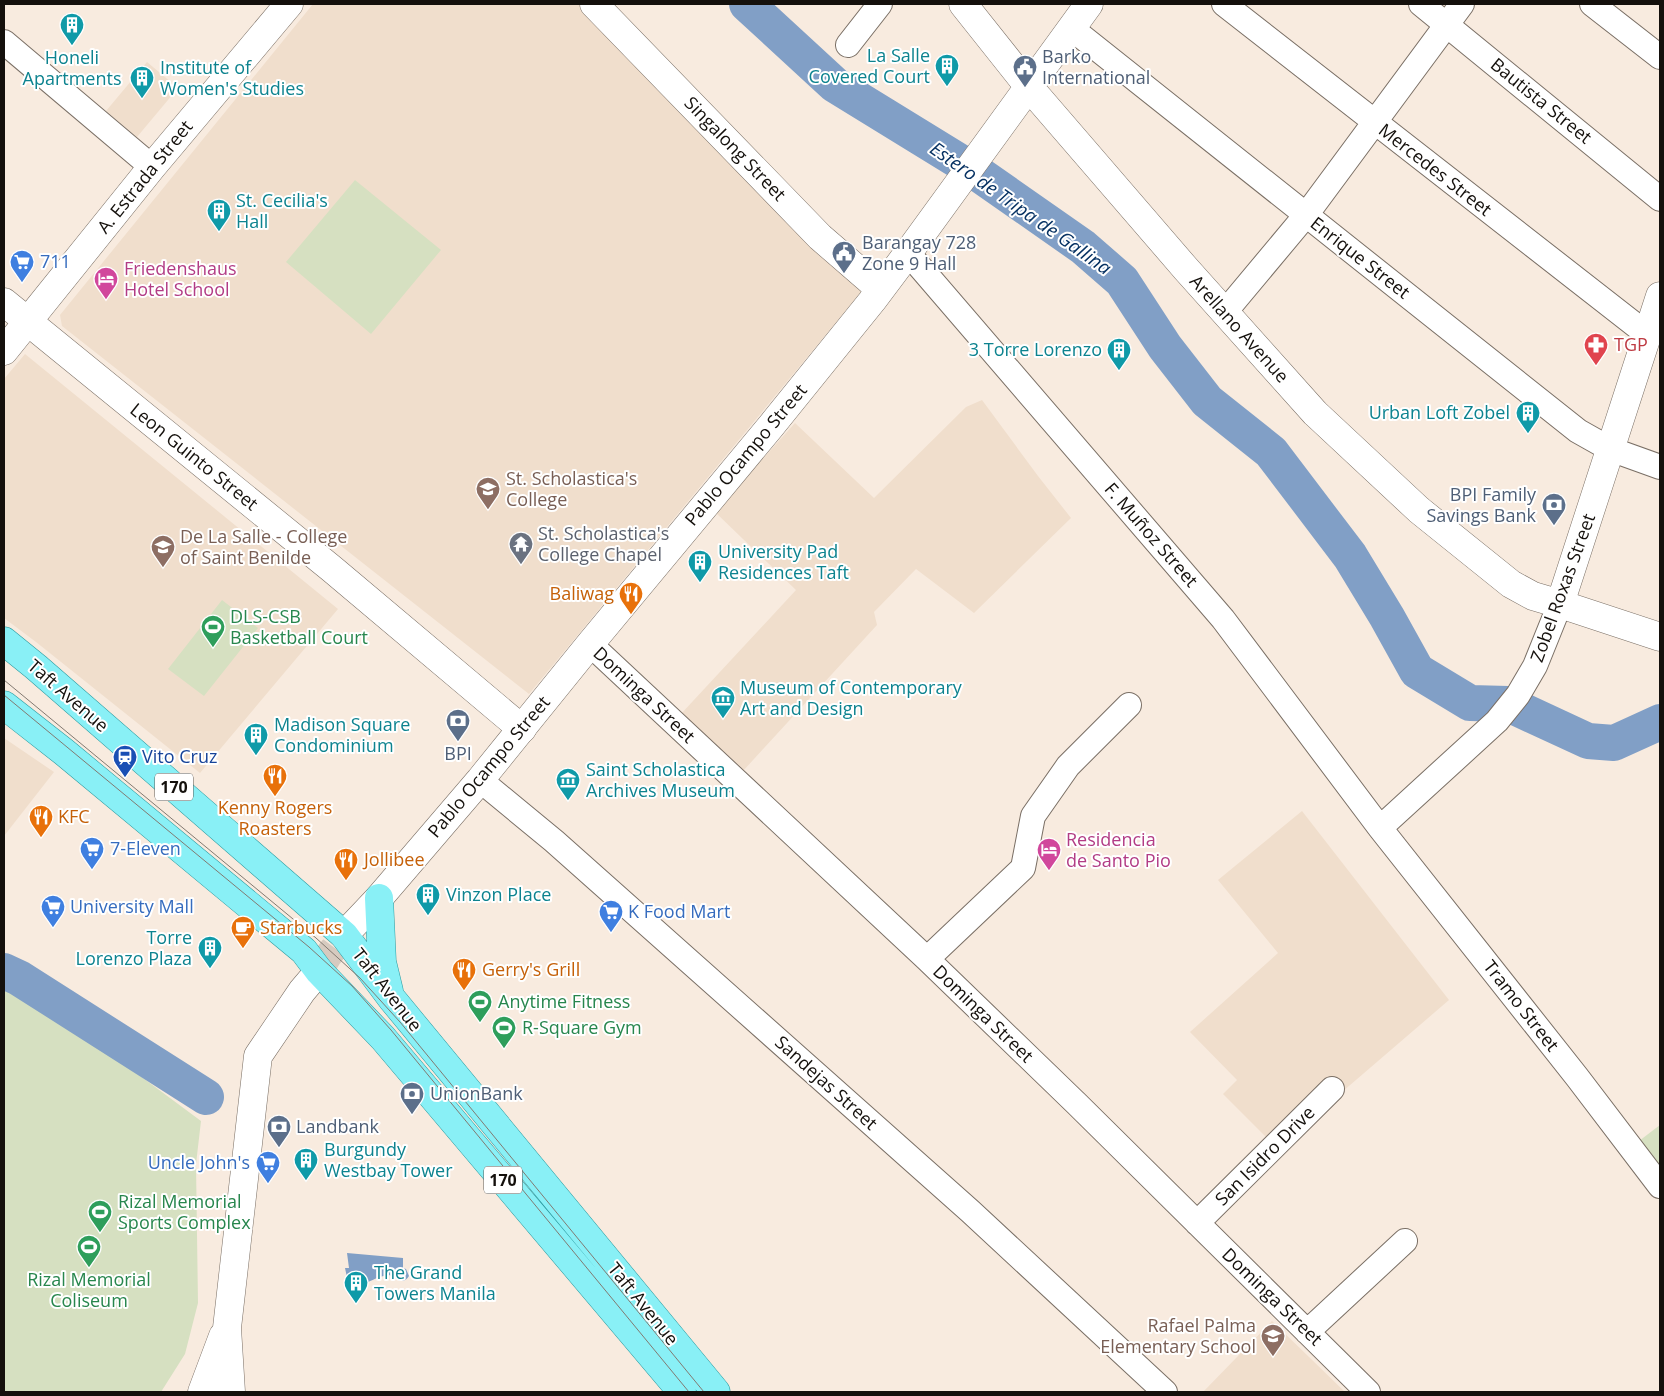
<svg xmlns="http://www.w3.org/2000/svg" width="1664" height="1396" viewBox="0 0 1664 1396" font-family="'Open Sans',sans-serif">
  <rect width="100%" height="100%" fill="#f8ebdf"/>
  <path fill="#f0decc" d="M313 4H580L620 43 861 292 529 694 62 326 60 315Z
    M147 62 178 88 137 137 106 111Z
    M25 354 338 609 200 773 36 642 4 618V379Z
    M982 400 1038 476 1071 518 974 613 916 569 874 612 877 625 743 771 680 715 796 590 715 512 795 423 874 498 966 407Z
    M4 738 54 772 4 836Z
    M1302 811 1449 1000 1342 1092 1271 1142 1223 1094 1237 1080 1190 1032 1278 953 1218 880Z
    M1272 1321 1345 1392H1203Z"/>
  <path fill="#d6e0c1" d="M355 180 441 250 371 334 286 262Z
    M222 600 258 628 204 696 168 669Z
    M4 988 85 1035 201 1121 196 1164 198 1303 185 1354 161 1392H4Z
    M1660 1125V1169L1639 1141Z"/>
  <path fill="#819fc6" d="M347 1253 403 1258V1268L406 1269 409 1276C403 1286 396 1278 389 1275 377 1276 369 1283 359 1285L353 1280 348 1282 345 1268H349Z"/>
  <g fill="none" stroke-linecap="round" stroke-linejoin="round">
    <path stroke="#819fc6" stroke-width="36" d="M747 4 835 85 970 168 1083 247 1122 281 1165 347 1207 401 1271 452 1350 556 1387 617 1417 671 1470 703 1508 704 1588 741 1614 743 1660 722
      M4 971 19 978 206 1097"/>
    <path stroke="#d6cabf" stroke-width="28" stroke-dasharray="28 14" stroke-linecap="butt" d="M319 971 328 956 344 935"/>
    <defs>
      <path id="minor" d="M1224 4 1648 335
        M1421 4 1660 199
        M1592 4 1660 57
        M1071 28 1578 431 1610 449 1660 467
        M4 42 152 167
        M848 45 880 4
        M908 253 1223 619 1380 828 1577 1077 1660 1186
        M1225 312 1306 215 1462 4
        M590 644 927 959 1077 1104 1368 1392
        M480 780 554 841 970 1211 1165 1392
        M1380 828 1497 721 1518 695 1535 666 1560 604
        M927 959 1023 868 1033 816 1068 766 1129 705
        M1197 1223 1332 1089
        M1307 1332 1405 1241"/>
      <path id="tertiary" d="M594 4 820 237 880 289
        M4 302 332 569 522 729
        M1560 604 1660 637"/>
      <path id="secondary" d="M963 4 1029 87 1186 269 1315 413 1419 510 1511 584 1533 596 1560 604 1660 296
        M4 351 152 167 289 4
        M344 935 379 898 480 780 590 644 771 426 872 301 908 253 1089 4
        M202 1392 223 1336
        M231 1392 227 1328 258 1056 302 991 319 971"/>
      <path id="primary" d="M4 641 36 667 344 935 392 999 716 1392
        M4 705 64 752 304 951 319 971 383 1038 682 1392
        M379 898 382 962 389 991"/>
    </defs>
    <use href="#minor" stroke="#7a6f65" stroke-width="26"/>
    <use href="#tertiary" stroke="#7a6f65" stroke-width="29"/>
    <use href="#secondary" stroke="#7a6f65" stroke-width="29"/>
    <use href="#primary" stroke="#2d9ba0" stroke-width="29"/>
    <use href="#minor" stroke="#fff" stroke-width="24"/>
    <use href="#tertiary" stroke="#fff" stroke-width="28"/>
    <use href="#secondary" stroke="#fff" stroke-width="28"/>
    <use href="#primary" stroke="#89f0f6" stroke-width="28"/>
    <path stroke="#827971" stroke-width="1" d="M4 680 316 938 360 978 400 1022 704 1392
      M4 695 309 947 352 986 391 1030 689 1392"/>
  </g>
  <defs>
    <symbol id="building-pin" viewBox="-11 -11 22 30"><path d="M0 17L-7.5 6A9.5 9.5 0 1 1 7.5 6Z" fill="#0f9aa8" stroke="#fff"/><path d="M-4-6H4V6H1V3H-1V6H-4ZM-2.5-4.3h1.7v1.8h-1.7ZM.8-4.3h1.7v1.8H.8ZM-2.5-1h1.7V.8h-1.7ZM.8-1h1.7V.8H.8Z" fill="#fff"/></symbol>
    <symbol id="civic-pin" viewBox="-11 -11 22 30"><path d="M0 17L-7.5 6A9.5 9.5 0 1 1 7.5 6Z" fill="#5c6f8a" stroke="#fff"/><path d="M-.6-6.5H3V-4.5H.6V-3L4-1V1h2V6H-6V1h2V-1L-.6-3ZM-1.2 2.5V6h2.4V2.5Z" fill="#fff"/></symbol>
    <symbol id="supermarket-pin" viewBox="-11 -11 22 30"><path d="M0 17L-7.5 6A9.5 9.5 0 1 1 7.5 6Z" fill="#3f7fe0" stroke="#fff"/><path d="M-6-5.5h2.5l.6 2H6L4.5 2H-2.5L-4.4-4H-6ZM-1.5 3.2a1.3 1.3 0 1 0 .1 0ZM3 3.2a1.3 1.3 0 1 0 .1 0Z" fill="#fff"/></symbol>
    <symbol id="hotel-pin" viewBox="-11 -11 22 30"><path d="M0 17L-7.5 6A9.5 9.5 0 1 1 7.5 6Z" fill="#d1479c" stroke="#fff"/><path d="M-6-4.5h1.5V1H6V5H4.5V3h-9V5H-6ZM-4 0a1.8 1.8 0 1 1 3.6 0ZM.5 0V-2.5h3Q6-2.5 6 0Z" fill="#fff"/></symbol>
    <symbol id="pharmacy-pin" viewBox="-11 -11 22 30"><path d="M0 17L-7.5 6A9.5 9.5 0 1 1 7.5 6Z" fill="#e0444e" stroke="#fff"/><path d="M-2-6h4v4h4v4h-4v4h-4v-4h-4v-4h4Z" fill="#fff"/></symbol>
    <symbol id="university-pin" viewBox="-11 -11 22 30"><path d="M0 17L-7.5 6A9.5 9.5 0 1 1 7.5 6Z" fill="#8d6e63" stroke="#fff"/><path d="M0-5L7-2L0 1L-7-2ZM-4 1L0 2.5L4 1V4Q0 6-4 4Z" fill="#fff"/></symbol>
    <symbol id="bank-pin" viewBox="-11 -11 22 30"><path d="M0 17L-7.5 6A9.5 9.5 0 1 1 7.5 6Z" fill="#5c6f8a" stroke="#fff"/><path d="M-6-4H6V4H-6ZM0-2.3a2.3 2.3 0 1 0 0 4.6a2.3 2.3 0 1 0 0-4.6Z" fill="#fff"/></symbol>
    <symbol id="temple-pin" viewBox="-11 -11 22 30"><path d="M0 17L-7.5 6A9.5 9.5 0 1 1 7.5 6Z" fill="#6b7280" stroke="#fff"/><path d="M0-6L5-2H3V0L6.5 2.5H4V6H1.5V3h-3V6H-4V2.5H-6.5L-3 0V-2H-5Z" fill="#fff"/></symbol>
    <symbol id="restaurant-pin" viewBox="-11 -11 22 30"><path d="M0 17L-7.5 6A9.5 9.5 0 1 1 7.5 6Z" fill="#e8710a" stroke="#fff"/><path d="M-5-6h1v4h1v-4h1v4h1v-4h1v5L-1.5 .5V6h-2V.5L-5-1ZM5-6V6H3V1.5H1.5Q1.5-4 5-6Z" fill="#fff"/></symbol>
    <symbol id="stadium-pin" viewBox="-11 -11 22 30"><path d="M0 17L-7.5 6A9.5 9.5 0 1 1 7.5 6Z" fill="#2e9e5b" stroke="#fff"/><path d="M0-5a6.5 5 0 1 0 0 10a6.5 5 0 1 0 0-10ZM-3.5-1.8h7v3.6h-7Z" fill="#fff"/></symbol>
    <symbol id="museum-pin" viewBox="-11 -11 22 30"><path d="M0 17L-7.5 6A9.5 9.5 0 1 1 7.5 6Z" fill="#0f9aa8" stroke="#fff"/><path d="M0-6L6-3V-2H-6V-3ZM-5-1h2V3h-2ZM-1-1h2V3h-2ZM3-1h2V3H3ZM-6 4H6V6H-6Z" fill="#fff"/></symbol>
    <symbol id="station-pin" viewBox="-11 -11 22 30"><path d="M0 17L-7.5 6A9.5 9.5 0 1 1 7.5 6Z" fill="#1a4fb4" stroke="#fff"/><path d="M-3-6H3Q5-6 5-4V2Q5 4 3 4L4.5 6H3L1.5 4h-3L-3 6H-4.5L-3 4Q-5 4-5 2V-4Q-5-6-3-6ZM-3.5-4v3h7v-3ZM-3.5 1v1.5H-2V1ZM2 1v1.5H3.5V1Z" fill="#fff"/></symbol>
    <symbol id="cafe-pin" viewBox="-11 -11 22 30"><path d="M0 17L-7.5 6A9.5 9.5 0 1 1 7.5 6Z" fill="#e8710a" stroke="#fff"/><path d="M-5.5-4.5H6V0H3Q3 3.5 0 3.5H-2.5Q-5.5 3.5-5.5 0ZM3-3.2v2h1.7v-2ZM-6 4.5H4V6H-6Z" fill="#fff"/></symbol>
    <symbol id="school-pin" viewBox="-11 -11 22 30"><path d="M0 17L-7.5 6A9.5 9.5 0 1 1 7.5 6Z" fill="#8d6e63" stroke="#fff"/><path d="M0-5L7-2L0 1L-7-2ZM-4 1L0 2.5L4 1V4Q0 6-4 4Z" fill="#fff"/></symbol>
  </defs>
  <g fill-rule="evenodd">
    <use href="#building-pin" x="58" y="11" width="28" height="38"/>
    <use href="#building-pin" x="933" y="52" width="28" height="38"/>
    <use href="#civic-pin" x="1011" y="53" width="28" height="38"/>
    <use href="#building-pin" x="128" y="64" width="28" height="38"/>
    <use href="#building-pin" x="205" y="197" width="28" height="38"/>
    <use href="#civic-pin" x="830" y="239" width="28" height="38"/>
    <use href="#supermarket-pin" x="8" y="248" width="28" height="38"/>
    <use href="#hotel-pin" x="92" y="265" width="28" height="38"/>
    <use href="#pharmacy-pin" x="1582" y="331" width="28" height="38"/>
    <use href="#building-pin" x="1105" y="336" width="28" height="38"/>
    <use href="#building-pin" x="1514" y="399" width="28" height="38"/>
    <use href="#university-pin" x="474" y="475" width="28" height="38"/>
    <use href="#bank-pin" x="1540" y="491" width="28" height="38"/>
    <use href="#temple-pin" x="507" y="530" width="28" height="38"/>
    <use href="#university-pin" x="149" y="533" width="28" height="38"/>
    <use href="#building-pin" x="686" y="548" width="28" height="38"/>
    <use href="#restaurant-pin" x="617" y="580" width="28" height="38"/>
    <use href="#stadium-pin" x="199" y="613" width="28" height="38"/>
    <use href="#museum-pin" x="709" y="684" width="28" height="38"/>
    <use href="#bank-pin" x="444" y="707" width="28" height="38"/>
    <use href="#building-pin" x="242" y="721" width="28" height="38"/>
    <use href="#station-pin" x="111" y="743" width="28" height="38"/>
    <use href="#restaurant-pin" x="261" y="762" width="28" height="38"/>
    <use href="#museum-pin" x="554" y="766" width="28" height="38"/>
    <use href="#restaurant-pin" x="27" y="803" width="28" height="38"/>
    <use href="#supermarket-pin" x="78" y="835" width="28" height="38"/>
    <use href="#hotel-pin" x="1035" y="836" width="28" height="38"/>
    <use href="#restaurant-pin" x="332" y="846" width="28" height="38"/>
    <use href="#building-pin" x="414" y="881" width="28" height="38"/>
    <use href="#supermarket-pin" x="39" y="893" width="28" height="38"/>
    <use href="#supermarket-pin" x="597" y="898" width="28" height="38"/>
    <use href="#cafe-pin" x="229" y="914" width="28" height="38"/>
    <use href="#building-pin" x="196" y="934" width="28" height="38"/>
    <use href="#restaurant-pin" x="450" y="956" width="28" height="38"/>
    <use href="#stadium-pin" x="466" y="988" width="28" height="38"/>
    <use href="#stadium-pin" x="490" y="1014" width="28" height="38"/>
    <use href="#bank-pin" x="398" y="1080" width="28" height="38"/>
    <use href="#bank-pin" x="265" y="1113" width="28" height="38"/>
    <use href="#building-pin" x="292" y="1146" width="28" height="38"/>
    <use href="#supermarket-pin" x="254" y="1149" width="28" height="38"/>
    <use href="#stadium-pin" x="86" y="1198" width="28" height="38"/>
    <use href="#stadium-pin" x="75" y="1233" width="28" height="38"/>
    <use href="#building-pin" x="342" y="1269" width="28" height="38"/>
    <use href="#school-pin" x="1259" y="1322" width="28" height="38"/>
  </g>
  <g text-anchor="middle" stroke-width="4" stroke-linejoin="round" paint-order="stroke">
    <g fill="#fff" stroke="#5a5855" stroke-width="1">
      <rect x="155" y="773.5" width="38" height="27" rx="4"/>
      <rect x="484" y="1166.5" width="38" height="27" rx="4"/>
    </g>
    <g font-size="16" font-weight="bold" fill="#14100c">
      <text x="174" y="793">170</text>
      <text x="503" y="1186">170</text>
    </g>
    <g font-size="18" fill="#0d838f" stroke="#fff" text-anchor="start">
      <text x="930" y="62" text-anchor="end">La Salle<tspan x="930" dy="21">Covered Court</tspan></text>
      <text x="72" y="64" text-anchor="middle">Honeli<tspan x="72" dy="21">Apartments</tspan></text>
      <text x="160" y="74">Institute of<tspan x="160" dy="21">Women's Studies</tspan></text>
      <text x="236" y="207">St. Cecilia's<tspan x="236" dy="21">Hall</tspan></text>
      <text x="1102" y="356" text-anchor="end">3 Torre Lorenzo</text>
      <text x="1510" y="419" text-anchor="end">Urban Loft Zobel</text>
      <text x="718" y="558">University Pad<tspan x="718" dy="21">Residences Taft</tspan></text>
      <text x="740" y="694">Museum of Contemporary<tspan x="740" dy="21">Art and Design</tspan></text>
      <text x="274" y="731">Madison Square<tspan x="274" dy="21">Condominium</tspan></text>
      <text x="586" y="776">Saint Scholastica<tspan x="586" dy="21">Archives Museum</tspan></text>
      <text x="446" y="901">Vinzon Place</text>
      <text x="192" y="944" text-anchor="end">Torre<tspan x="192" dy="21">Lorenzo Plaza</tspan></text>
      <text x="324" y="1156">Burgundy<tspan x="324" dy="21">Westbay Tower</tspan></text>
      <text x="374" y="1279">The Grand<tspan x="374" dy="21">Towers Manila</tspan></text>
    </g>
    <g font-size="18" fill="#4e5e75" stroke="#fff" text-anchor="start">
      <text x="1042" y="63">Barko<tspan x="1042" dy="21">International</tspan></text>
      <text x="862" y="249">Barangay 728<tspan x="862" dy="21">Zone 9 Hall</tspan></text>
      <text x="1536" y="501" text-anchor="end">BPI Family<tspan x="1536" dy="21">Savings Bank</tspan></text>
      <text x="458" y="760" text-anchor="middle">BPI</text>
      <text x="430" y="1100">UnionBank</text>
      <text x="296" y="1133">Landbank</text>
    </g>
    <g font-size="18" fill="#14100c" stroke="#fff">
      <text transform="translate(1541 101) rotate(39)" y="6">Bautista Street</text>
      <text transform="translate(735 149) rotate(46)" y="6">Singalong Street</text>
      <text transform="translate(1435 170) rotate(38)" y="6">Mercedes Street</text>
      <text transform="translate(145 177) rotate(-51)" y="6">A. Estrada Street</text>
      <text transform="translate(1360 258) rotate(38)" y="6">Enrique Street</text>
      <text transform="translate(1239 329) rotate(48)" y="6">Arellano Avenue</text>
      <text transform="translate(746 455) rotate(-50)" y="6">Pablo Ocampo Street</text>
      <text transform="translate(194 457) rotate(39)" y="6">Leon Guinto Street</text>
      <text transform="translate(1151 535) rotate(49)" y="6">F. Muñoz Street</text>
      <text transform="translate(1563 588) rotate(-70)" y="6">Zobel Roxas Street</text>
      <text transform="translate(644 695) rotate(43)" y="6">Dominga Street</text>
      <text transform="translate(68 696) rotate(41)" y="6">Taft Avenue</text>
      <text transform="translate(489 767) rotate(-50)" y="6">Pablo Ocampo Street</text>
      <text transform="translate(387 990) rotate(52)" y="6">Taft Avenue</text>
      <text transform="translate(1521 1006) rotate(52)" y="6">Tramo Street</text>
      <text transform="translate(983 1014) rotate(44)" y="6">Dominga Street</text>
      <text transform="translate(826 1083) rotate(42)" y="6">Sandejas Street</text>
      <text transform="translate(1265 1156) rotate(-45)" y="6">San Isidro Drive</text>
      <text transform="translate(1272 1297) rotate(44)" y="6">Dominga Street</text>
      <text transform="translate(643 1304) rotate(51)" y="6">Taft Avenue</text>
    </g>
    <g font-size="18" fill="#366cbe" stroke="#fff" text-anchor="start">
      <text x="40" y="268">711</text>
      <text x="110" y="855">7-Eleven</text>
      <text x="70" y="913">University Mall</text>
      <text x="628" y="918">K Food Mart</text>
      <text x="250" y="1169" text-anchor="end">Uncle John's</text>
    </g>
    <g font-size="18" fill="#b23c85" stroke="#fff" text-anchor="start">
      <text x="124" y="275">Friedenshaus<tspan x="124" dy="21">Hotel School</tspan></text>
      <text x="1066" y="846">Residencia<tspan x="1066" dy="21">de Santo Pio</tspan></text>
    </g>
    <g font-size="18" fill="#be3a42" stroke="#fff" text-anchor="start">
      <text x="1614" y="351">TGP</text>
    </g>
    <g font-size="18" fill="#785e54" stroke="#fff" text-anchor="start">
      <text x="506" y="485">St. Scholastica's<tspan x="506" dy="21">College</tspan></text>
      <text x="180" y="543">De La Salle - College<tspan x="180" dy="21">of Saint Benilde</tspan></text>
      <text x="1256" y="1332" text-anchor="end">Rafael Palma<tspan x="1256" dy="21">Elementary School</tspan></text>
    </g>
    <g font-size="18" fill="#5b616d" stroke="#fff" text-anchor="start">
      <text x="538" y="540">St. Scholastica's<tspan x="538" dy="21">College Chapel</tspan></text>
    </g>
    <g font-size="18" fill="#c56008" stroke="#fff" text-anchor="start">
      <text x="614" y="600" text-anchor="end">Baliwag</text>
      <text x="275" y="814" text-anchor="middle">Kenny Rogers<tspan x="275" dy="21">Roasters</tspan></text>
      <text x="58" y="823">KFC</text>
      <text x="364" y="866">Jollibee</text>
      <text x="260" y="934">Starbucks</text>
      <text x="482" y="976">Gerry's Grill</text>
    </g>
    <g font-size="18" fill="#27864d" stroke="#fff" text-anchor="start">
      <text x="230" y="623">DLS-CSB<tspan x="230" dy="21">Basketball Court</tspan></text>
      <text x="498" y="1008">Anytime Fitness</text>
      <text x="522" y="1034">R-Square Gym</text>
      <text x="118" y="1208">Rizal Memorial<tspan x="118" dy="21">Sports Complex</tspan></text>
      <text x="89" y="1286" text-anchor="middle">Rizal Memorial<tspan x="89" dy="21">Coliseum</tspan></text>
    </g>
    <g font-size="18" fill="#164399" stroke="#fff" text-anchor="start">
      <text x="142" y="763">Vito Cruz</text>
    </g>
    <g font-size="19" font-style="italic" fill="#073263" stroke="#fff">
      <text transform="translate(1021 208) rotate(35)" y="7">Estero de Tripa de Gallina</text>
    </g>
  </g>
  <rect width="1664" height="1396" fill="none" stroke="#14100c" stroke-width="10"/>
</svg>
